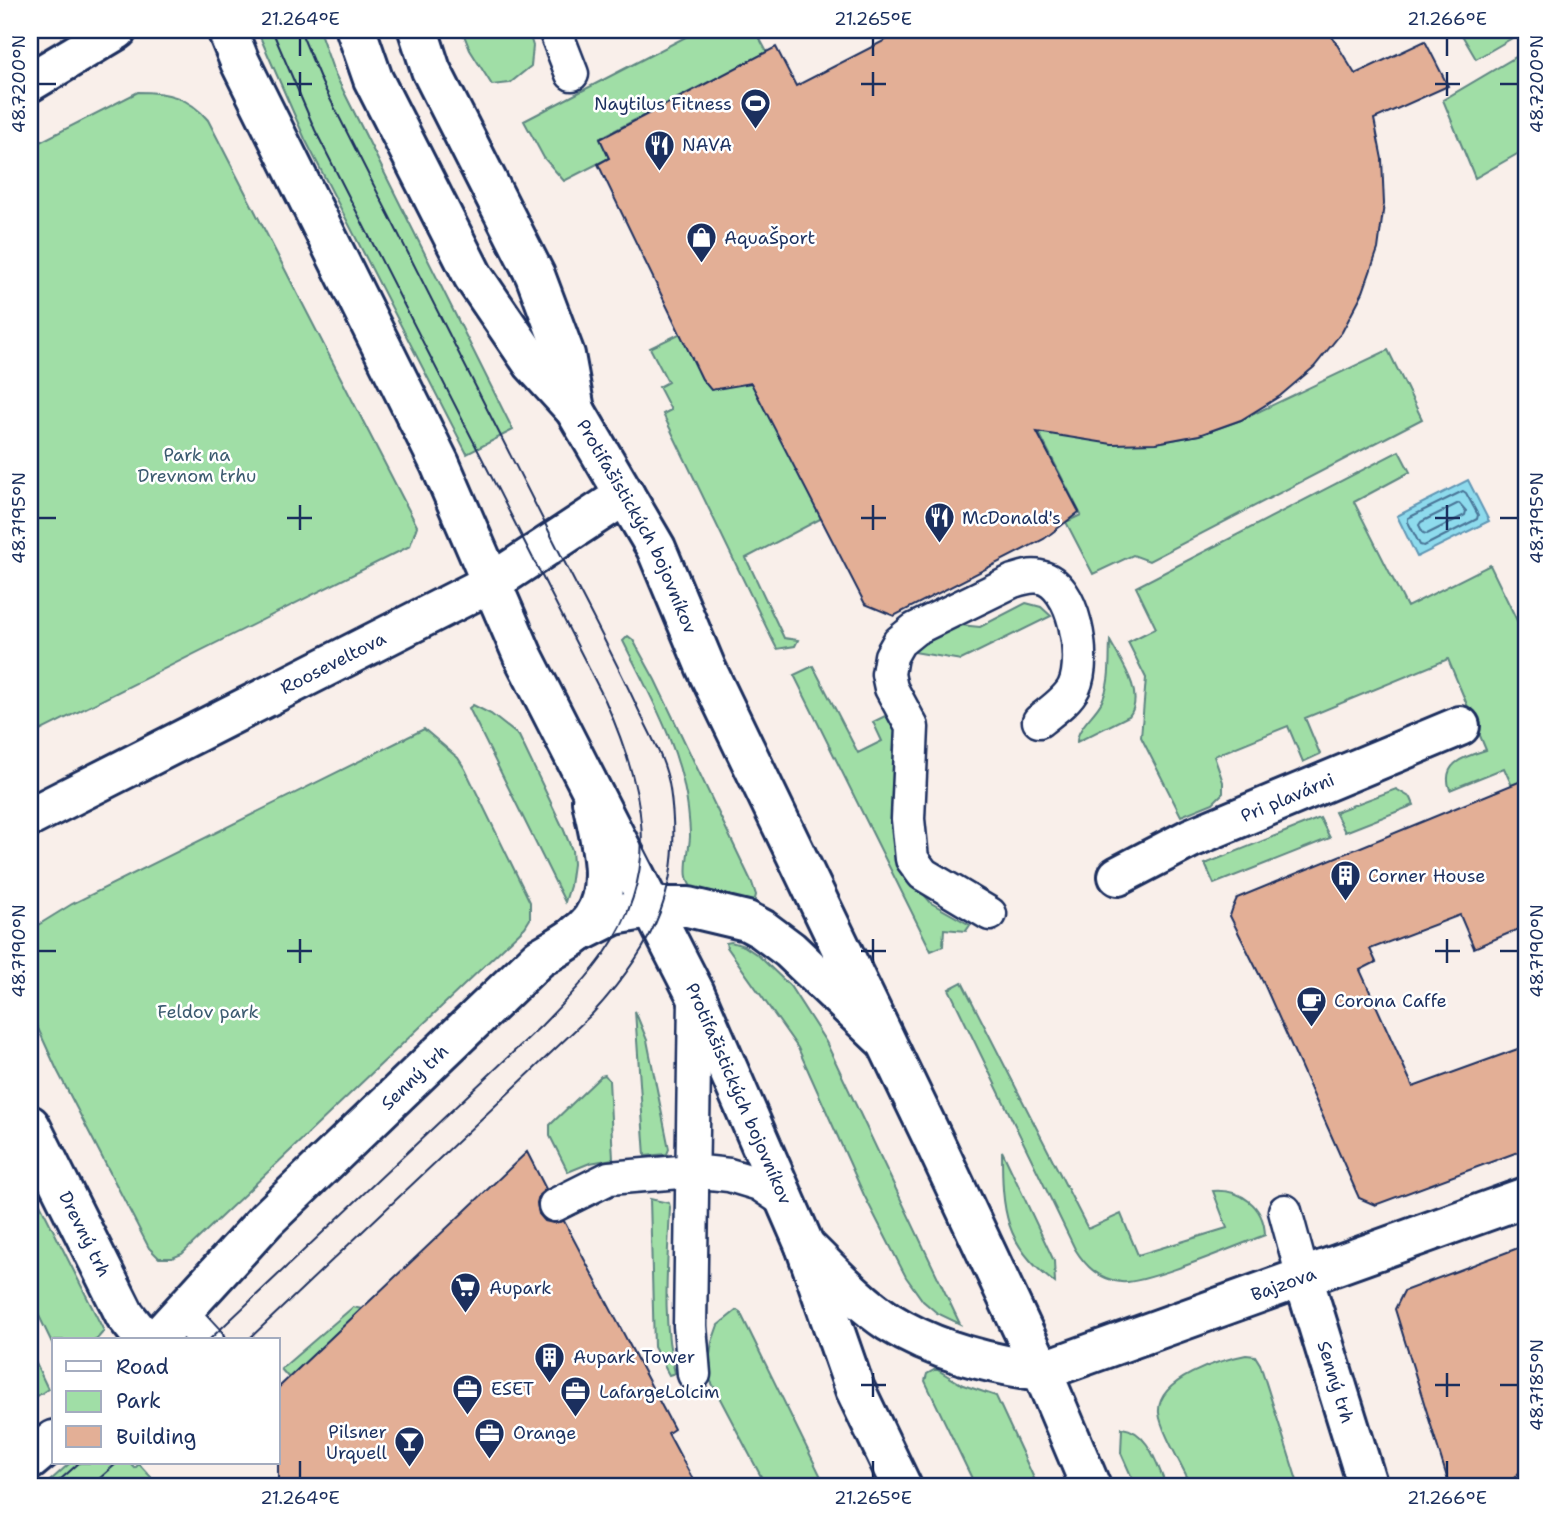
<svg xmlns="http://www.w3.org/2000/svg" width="1556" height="1517" viewBox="0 0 1556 1517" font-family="'Shantell Sans',sans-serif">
  <rect width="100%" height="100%" fill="#f9efea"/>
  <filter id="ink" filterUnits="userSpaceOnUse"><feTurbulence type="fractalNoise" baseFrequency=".0143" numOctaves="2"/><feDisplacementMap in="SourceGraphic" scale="14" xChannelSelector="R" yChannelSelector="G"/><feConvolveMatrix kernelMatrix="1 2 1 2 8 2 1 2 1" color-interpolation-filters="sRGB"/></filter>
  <g filter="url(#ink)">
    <path fill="#a0dea6" stroke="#5e8682" stroke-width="2" d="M257 30H319L334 72 513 430 467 454 305 139Z
      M462 30H485L487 34 497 30H528L533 46 531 66 510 83 492 85 470 50Z
      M699 30H755L767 52 600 138 609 158 564 181 544 158 524 121Z
      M1459 30H1526L1476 59Z
      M1526 51V149L1475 178 1443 100Z
      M138 92C167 92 189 97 208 120L417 526 410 546 30 736V147Z
      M722 327 822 518 746 558 784 638 798 640 795 646 777 649 773 641 663 414 671 410 659 387 668 382 650 348 681 333 702 379 708 386Z
      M1388 350 1422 419 1149 561 1133 555 1093 574 1066 522 1081 515 1036 427 1156 443 1199 435 1241 420Z
      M1399 451 1410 472 1354 502 1407 607 1490 565 1526 639V780L1512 786 1504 768 1450 790C1440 762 1467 756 1486 750L1448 659 1305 718 1320 754 1303 762 1288 726 1214 756 1223 782V793L1213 803 1181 816 1141 737 1146 678 1128 642 1156 628 1136 587Z
      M1026 603 1041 607 1051 616 961 660 914 652 917 644 950 624 980 627Z
      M628 636 633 640 655 680 752 883 756 895 754 903 749 904 698 891C678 885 690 851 690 836 690 827 689 818 688 809 681 749 651 697 624 643L623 641Z
      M1110 641C1120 660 1146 695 1129 716L1077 742C1077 727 1096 714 1102 701 1111 682 1109 661 1110 641Z
      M813 666 858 753 882 741 873 722 889 714 898 731 911 879 931 903 970 925 966 931 944 929 943 946 931 951 794 675Z
      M473 705 491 714 519 736 563 828 572 850 573 864 570 886 565 902 469 708Z
      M424 729 458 758 465 769 530 902V919L525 927 182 1254 172 1258H159L149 1248 57 1070 30 1011V930L72 904Z
      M1396 789 1411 798 1414 805 1345 832 1335 812Z
      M1320 818 1330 838 1214 884 1205 864Z
      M731 942 744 946 759 956 790 986 826 1042 960 1324 937 1313 923 1301 906 1277 864 1195 798 1048 727 947 726 943Z
      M962 982 1088 1229 1121 1214 1138 1255 1227 1228 1213 1191C1240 1189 1264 1205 1265 1235 1238 1245 1144 1285 1121 1282 1099 1279 1086 1267 1075 1249L949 989Z
      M635 1011 647 1040 669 1149 667 1154 645 1156Z
      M605 1075 609 1080 613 1159 590 1163 568 1172 550 1136V1125L601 1076Z
      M1002 1151 1054 1261 1055 1283C1004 1245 1002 1210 1002 1151Z
      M30 1184 104 1331 96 1340H54V1347L30 1297Z
      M650 1199 669 1203 670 1207C668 1261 661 1320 675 1373L669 1375 654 1347Z
      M353 1307 362 1309 289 1378 281 1369Z
      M737 1310 740 1312 826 1487H761L765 1484 707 1374 712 1342 718 1325Z
      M30 1351 48 1389 30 1401Z
      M1246 1355 1255 1356 1260 1364 1299 1487H1192C1184 1469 1161 1431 1159 1413 1156 1379 1220 1360 1246 1355Z
      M936 1369 963 1385 996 1396 1038 1487H976L925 1381 927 1374Z
      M1122 1428C1149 1431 1157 1466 1167 1487H1136L1121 1453Z
      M70 1463H130L135 1468 139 1464 151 1477 154 1487H43Z"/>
    <path fill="#8edbed" stroke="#6096b4" stroke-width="2" d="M1468 480 1489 521 1417 557 1397 516Z"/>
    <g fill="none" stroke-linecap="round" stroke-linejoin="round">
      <path stroke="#497497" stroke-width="2" d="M1463 491 1466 493 1478 515 1477 519 1424 546 1420 545 1408 522V518Z
        M1459 503 1466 511 1465 515 1427 534 1423 533 1419 525 1421 522Z"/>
    </g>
    <path fill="#e3af96" stroke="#1b2f5e" stroke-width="2" d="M905 30H1328L1355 74 1425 41 1448 86 1374 119 1382 159 1384 204 1378 249 1363 292 1342 332 1314 367 1280 396 1241 420 1199 435 1156 443 1112 444 1037 432 1079 512 1044 539 894 616 865 604 751 383 711 390 702 379 598 164 609 158 600 139 776 47 796 86Z
      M1526 779V926L1474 948 1460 915 1370 949 1376 962 1360 970 1413 1087 1526 1046V1149L1375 1205 1359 1198 1265 986 1230 916 1233 907 1237 898Z
      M527 1152 546 1189 539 1195 537 1203 539 1214 545 1221 553 1223 564 1221 674 1429 668 1433 697 1487H278V1388Z
      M1526 1245V1465L1506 1487H1450L1395 1309 1404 1291Z"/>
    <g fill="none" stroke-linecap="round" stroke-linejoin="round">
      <defs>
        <path id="lane" d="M555 30 572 74
          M990 914 923 874 912 859 908 819 912 727 891 688 888 674 891 656 899 642 915 629 1013 581C1022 578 1031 575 1040 577 1075 584 1087 659 1074 687 1067 701 1051 711 1039 721
          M555 1205 609 1178 692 1171 729 1175 759 1184 786 1202
          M1285 1211 1303 1277
          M182 1313 207 1340
          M694 1374 690 1326 695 998"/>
        <g id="street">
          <path d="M418 30 431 70 535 275 565 355 575 410"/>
          <path d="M30 82 117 30"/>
          <path id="s1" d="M30 817 491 583 625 495"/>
          <path id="s2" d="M1118 876 1191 838 1460 726"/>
          <path d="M578 933 614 915 662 907H688L747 921 762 929 790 950 882 1038"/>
          <path id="s3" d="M30 1125 125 1315 145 1340"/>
          <path id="s4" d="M805 1246C832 1272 857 1301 889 1322 935 1351 988 1364 1042 1371L1526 1197"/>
          <path id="s5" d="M1303 1277 1368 1487"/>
          <path id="s6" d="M156 1340 267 1219 539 958C557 947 580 936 592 919 615 885 599 837 592 801"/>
          <path d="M30 1460 54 1440"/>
        </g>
        <g id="secondary">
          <path id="s7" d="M227 30 240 62 440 464 523 656 695 993 805 1246 855 1389 902 1487"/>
          <path id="s8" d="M356 30 373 79 473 276 533 364 575 410 656 548 706 668 933 1139 1042 1371 1091 1487"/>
        </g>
      </defs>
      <use href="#lane" stroke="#1b2f5e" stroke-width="37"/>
      <use href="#street" stroke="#1b2f5e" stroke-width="44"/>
      <use href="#secondary" stroke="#1b2f5e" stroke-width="44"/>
      <use href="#lane" stroke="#fff" stroke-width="32"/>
      <use href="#street" stroke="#fff" stroke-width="38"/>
      <use href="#secondary" stroke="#fff" stroke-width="38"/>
      <path stroke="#1b2f5e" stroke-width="2" d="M209 1340 542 1025C564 1002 587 979 605 953 664 869 643 786 605 700L315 130 272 30
        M248 1340 592 1014C656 944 684 886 670 789 666 761 651 736 639 711 617 663 592 616 568 569 485 407 403 245 322 83L300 30
        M52 1487 79 1463
        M90 1487 117 1463"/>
    </g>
  </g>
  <path fill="none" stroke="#1b2f5e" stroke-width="2.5" d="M300 38V56M873 38V56M1447 38V56M300 72V96M873 72V96M1447 72V96M38 84H56M287 84H312M861 84H886M1435 84H1460M1500 84H1518M300 505V530M873 505V530M1447 505V530M38 518H56M287 518H312M861 518H886M1435 518H1460M1500 518H1518M300 939V963M873 939V963M1447 939V963M38 951H56M287 951H312M861 951H886M1435 951H1460M1500 951H1518M873 1373V1397M1447 1373V1397M861 1385H886M1435 1385H1460M1500 1385H1518M300 1461V1478M873 1461V1478M1447 1461V1478"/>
  <defs>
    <symbol id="stadium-pin" viewBox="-11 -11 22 30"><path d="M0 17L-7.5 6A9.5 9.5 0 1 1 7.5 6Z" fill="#1b2f5e" stroke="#fff"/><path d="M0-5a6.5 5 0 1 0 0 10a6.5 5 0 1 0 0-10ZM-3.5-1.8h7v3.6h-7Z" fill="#fff"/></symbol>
    <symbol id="restaurant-pin" viewBox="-11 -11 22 30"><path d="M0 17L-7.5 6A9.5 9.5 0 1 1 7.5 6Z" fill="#1b2f5e" stroke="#fff"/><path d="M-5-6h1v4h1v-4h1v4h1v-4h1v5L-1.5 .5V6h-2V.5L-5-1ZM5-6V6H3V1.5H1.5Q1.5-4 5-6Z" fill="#fff"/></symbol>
    <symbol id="shop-pin" viewBox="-11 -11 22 30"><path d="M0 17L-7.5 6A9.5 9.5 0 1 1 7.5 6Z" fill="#1b2f5e" stroke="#fff"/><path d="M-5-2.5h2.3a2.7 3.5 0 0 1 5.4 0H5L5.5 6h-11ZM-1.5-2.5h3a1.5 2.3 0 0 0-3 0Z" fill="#fff"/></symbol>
    <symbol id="building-pin" viewBox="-11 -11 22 30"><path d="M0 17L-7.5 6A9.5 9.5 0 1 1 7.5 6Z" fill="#1b2f5e" stroke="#fff"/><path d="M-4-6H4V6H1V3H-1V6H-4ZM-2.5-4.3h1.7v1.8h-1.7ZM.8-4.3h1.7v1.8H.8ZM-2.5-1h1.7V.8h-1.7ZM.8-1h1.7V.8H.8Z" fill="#fff"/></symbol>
    <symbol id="cafe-pin" viewBox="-11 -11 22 30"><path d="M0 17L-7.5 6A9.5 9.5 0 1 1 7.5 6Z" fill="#1b2f5e" stroke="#fff"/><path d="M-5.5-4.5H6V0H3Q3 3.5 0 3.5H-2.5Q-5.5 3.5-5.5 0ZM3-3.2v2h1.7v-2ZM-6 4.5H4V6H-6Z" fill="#fff"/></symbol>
    <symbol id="supermarket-pin" viewBox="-11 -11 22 30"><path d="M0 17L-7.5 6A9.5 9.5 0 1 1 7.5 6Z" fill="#1b2f5e" stroke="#fff"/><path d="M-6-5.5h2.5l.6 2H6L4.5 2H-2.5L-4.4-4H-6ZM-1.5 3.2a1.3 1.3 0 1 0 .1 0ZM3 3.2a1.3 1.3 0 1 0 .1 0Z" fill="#fff"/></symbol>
    <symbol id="office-pin" viewBox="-11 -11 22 30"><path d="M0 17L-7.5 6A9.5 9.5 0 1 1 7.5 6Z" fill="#1b2f5e" stroke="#fff"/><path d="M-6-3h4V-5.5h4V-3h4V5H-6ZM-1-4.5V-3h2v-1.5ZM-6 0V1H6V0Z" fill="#fff"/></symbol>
    <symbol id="bar-pin" viewBox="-11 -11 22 30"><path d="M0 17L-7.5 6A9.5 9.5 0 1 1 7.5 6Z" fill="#1b2f5e" stroke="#fff"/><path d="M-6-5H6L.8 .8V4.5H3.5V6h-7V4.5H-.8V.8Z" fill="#fff"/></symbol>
  </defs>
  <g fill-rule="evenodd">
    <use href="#stadium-pin" x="738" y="86" width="35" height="47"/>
    <use href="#restaurant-pin" x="642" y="128" width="35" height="47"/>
    <use href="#shop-pin" x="684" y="220" width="35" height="47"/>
    <use href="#restaurant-pin" x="922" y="500" width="35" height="47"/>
    <use href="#building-pin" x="1328" y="858" width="35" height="47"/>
    <use href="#cafe-pin" x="1294" y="984" width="35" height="47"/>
    <use href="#supermarket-pin" x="448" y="1270" width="35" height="47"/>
    <use href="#building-pin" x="532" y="1340" width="35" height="47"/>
    <use href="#office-pin" x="450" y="1372" width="35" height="47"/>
    <use href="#office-pin" x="558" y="1374" width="35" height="47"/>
    <use href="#office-pin" x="472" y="1416" width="35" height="47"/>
    <use href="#bar-pin" x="392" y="1424" width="35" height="47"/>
  </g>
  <g text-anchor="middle" stroke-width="5" stroke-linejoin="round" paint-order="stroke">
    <g font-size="18" fill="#1b2f5e" stroke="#fff" text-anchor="start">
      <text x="732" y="110" text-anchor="end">Naytilus Fitness</text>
      <text x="682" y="151">NAVA</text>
      <text x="724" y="244">AquaŠport</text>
      <text x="962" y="524">McDonald's</text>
      <text x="1368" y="882">Corner House</text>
      <text x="1334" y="1007">Corona Caffe</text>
      <text x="489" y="1294">Aupark</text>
      <text x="573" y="1363">Aupark Tower</text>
      <text x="491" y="1395">ESET</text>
      <text x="599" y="1398">LafargeLolcim</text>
      <text x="387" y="1438" text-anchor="end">Pilsner<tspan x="387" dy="21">Urquell</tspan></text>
      <text x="513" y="1439">Orange</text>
    </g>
    <g font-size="18" fill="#3c5b70" stroke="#fff">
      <text x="197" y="461">Park na<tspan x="197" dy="21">Drevnom trhu</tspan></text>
      <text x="208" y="1018">Feldov park</text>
    </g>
    <g font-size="18" fill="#1b2f5e" stroke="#fff">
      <text dy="6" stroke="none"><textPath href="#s8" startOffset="574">Protifašistických bojovníkov</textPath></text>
      <text dy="6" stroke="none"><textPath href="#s1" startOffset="340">Rooseveltova</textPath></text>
      <text dy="6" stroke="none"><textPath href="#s2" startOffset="187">Pri plavárni</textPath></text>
      <text dy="6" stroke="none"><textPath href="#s6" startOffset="369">Senný trh</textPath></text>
      <text dy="6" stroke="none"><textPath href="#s7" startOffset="1181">Protifašistických bojovníkov</textPath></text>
      <text dy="6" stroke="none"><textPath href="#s3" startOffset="122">Drevný trh</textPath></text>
      <text dy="6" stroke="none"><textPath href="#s4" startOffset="532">Bajzova</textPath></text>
      <text dy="6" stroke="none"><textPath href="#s5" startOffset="110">Senný trh</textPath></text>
    </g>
  </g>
  <rect width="1556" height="1517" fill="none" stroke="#fff" stroke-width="77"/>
  <rect x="52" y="1338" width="228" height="126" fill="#ffffff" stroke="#a4acbf" stroke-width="2"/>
  <rect x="66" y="1361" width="35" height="10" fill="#ffffff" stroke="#a4acbf" stroke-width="2"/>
  <text x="116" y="1374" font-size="21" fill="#1b2f5e">Road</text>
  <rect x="66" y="1391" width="35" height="21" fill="#a0dea6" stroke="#a4acbf" stroke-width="2"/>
  <text x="116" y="1408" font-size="21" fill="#1b2f5e">Park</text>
  <rect x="66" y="1426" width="35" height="21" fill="#e3af96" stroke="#a4acbf" stroke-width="2"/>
  <text x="116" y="1444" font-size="21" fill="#1b2f5e">Building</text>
  <rect x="38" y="38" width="1480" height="1440" fill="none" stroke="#1b2f5e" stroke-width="2.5"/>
  <g font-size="18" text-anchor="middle" fill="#1b2f5e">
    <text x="300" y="25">21.264°E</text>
    <text x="873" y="25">21.265°E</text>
    <text x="1447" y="25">21.266°E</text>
    <text transform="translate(19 84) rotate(-90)" y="6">48.7200°N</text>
    <text transform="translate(1537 84) rotate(-90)" y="6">48.7200°N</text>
    <text transform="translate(19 518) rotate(-90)" y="6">48.7195°N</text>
    <text transform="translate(1537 518) rotate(-90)" y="6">48.7195°N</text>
    <text transform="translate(19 951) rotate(-90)" y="6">48.7190°N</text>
    <text transform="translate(1537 951) rotate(-90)" y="6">48.7190°N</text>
    <text transform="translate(1537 1385) rotate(-90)" y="6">48.7185°N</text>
    <text x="300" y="1504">21.264°E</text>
    <text x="873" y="1504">21.265°E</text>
    <text x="1447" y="1504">21.266°E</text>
  </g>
</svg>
